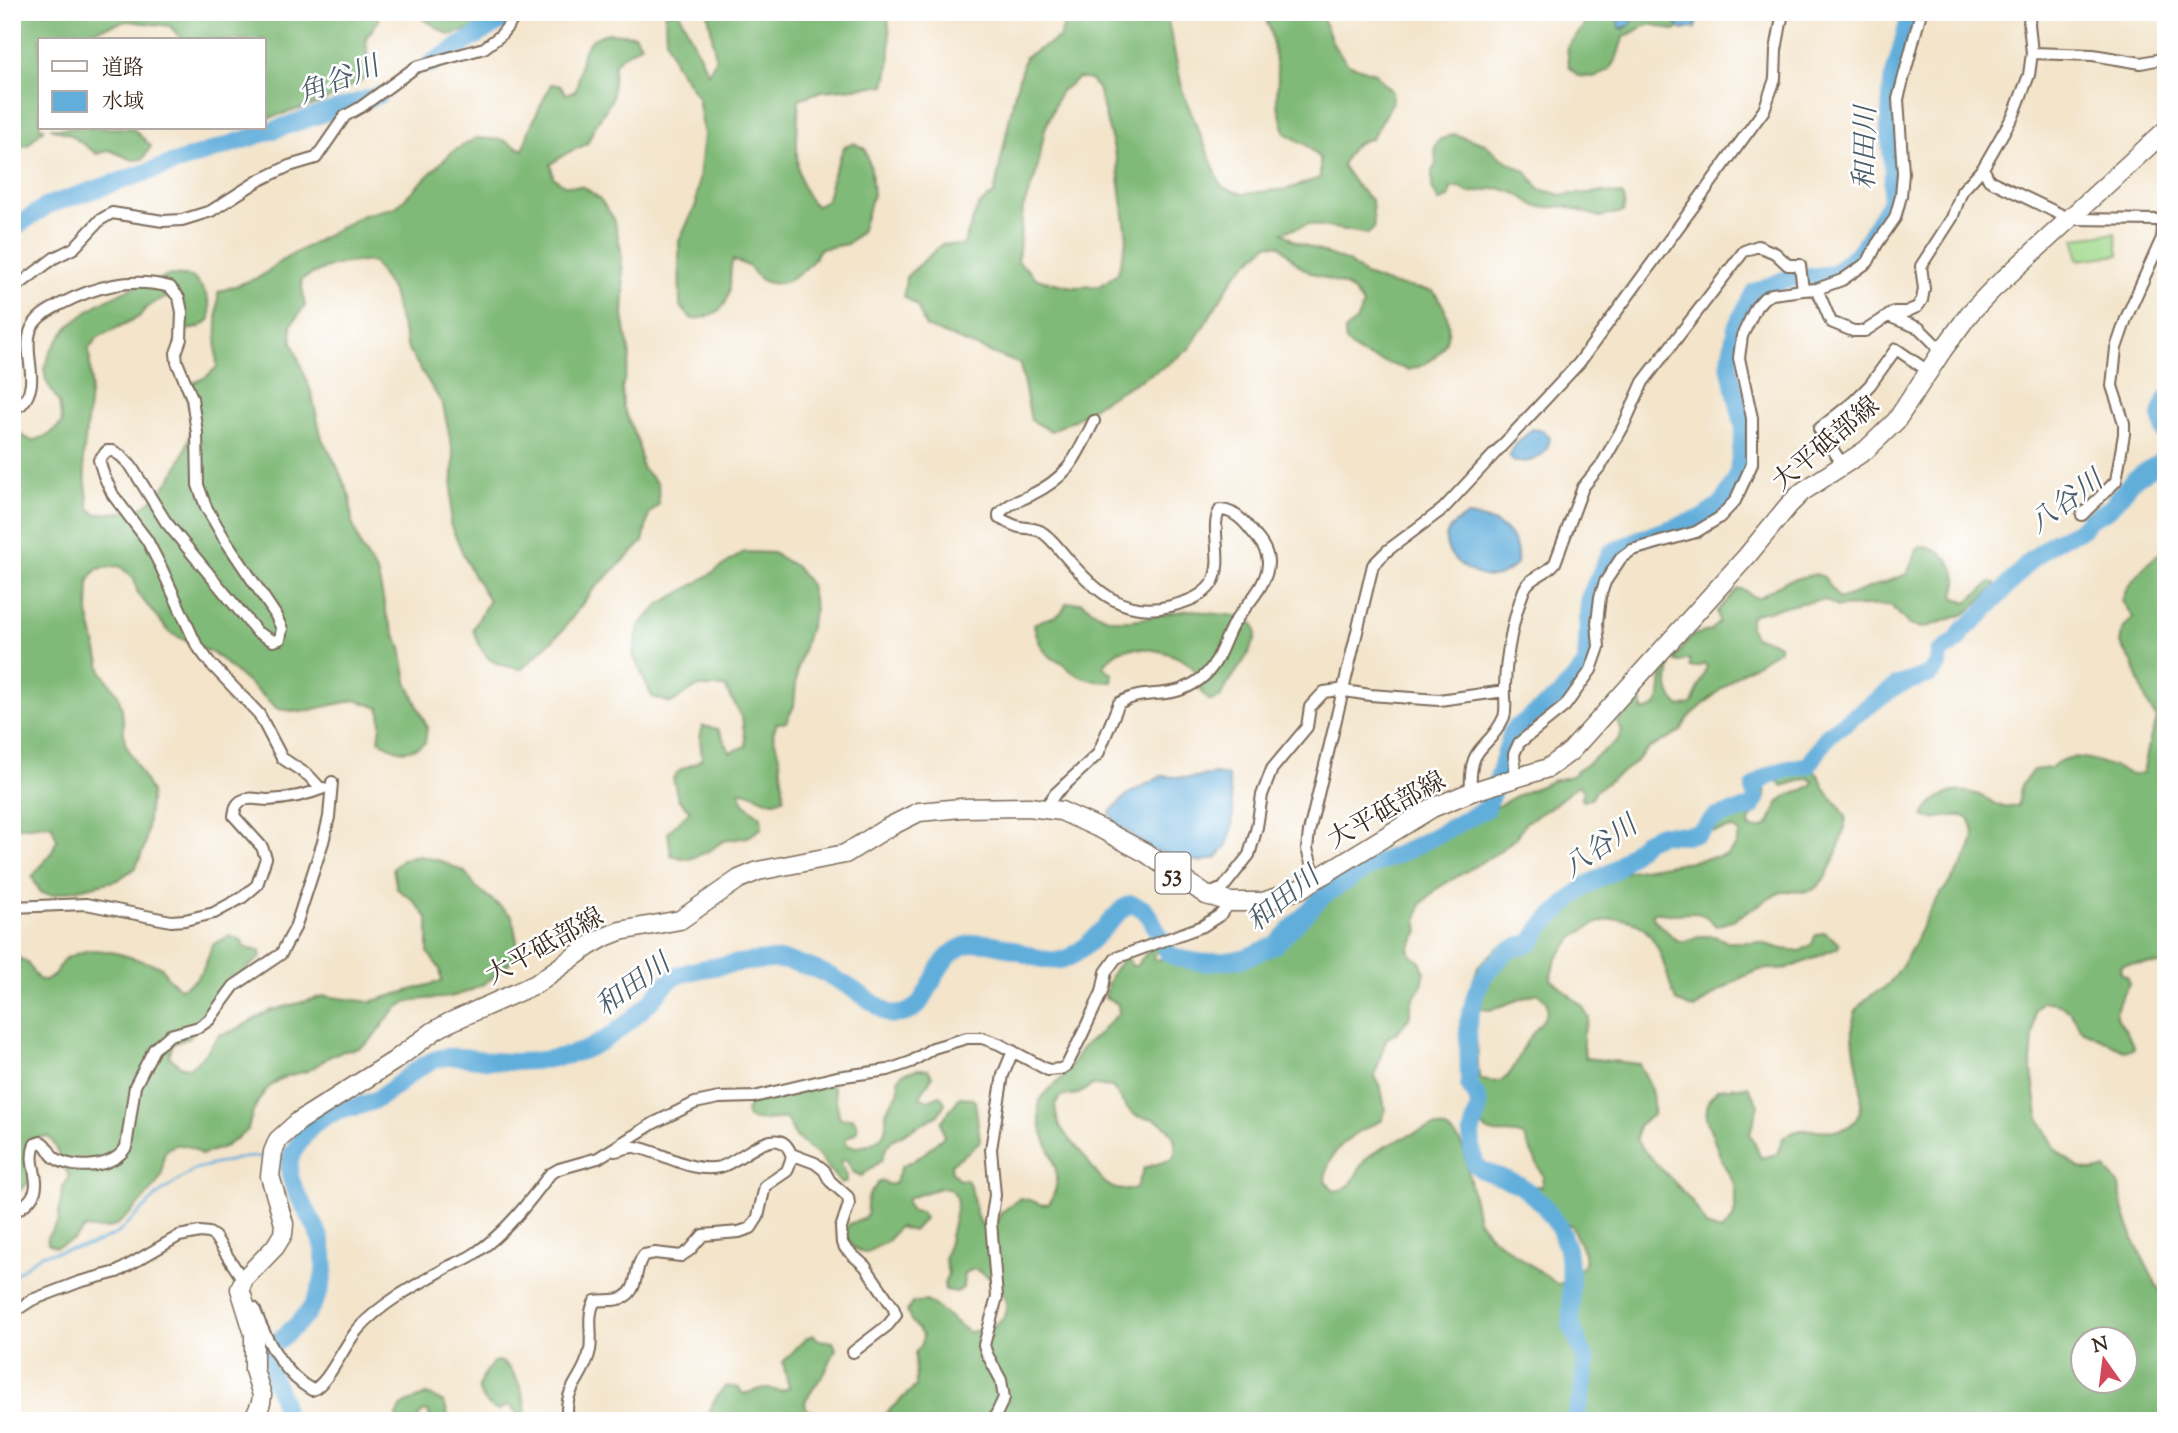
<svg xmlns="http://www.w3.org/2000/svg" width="2178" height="1433" viewBox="0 0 2178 1433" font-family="'Sorts Mill Goudy','Noto Serif JP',serif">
  <rect width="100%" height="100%" fill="#fff"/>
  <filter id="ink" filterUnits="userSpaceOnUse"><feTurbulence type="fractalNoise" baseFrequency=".0143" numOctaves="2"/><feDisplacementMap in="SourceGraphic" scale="14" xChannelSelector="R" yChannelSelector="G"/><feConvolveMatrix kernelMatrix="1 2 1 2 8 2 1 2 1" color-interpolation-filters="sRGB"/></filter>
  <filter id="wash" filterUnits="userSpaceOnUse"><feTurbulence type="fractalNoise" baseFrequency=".00686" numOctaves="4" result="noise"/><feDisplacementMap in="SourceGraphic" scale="28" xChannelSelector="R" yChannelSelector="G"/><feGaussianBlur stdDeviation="1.57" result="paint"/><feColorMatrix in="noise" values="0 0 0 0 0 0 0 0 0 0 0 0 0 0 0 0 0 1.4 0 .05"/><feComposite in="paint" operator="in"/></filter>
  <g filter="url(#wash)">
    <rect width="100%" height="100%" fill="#f3e4ca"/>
    <path fill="#a0da8d" stroke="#6e8256" stroke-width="2" d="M2115 233 2119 255 2078 260 2075 238Z"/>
    <path fill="#80ba78" stroke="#5e724b" stroke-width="2" fill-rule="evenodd" d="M12 12H375L379 20 366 38 369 76 320 103 265 119 264 40H182L170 26 127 21 91 31 89 40H40V128H44L28 145 14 147Z
      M412 12H496L477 28 449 35Z
      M668 12H679L708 73 716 59 708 12H887C891 37 892 61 885 85L822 91 799 99C798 132 789 182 816 206L827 200 833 174 844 147 854 143 865 149 871 169 873 195 861 232 847 244 820 249C810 268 784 294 760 279 755 276 754 270 749 267 745 264 738 262 733 260 728 272 732 281 729 293 726 311 708 319 692 319L680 306 679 241 696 205 704 135 698 97 675 64 666 39 665 15Z
      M1060 12H1166L1183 93 1222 187 1242 194 1288 189 1320 178V158L1306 145 1285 133 1277 102 1278 76 1270 29 1262 12H1328L1322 17 1334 46 1348 64 1375 73 1392 92V103L1371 139C1354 141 1349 151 1342 165L1355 184 1372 201 1374 228 1368 234 1309 224 1283 232 1294 241 1348 262 1365 275 1390 284 1433 291C1461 323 1450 360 1408 370 1392 363 1355 357 1347 342 1345 339 1345 335 1345 331L1356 321 1363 306C1351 278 1326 283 1304 269 1294 263 1287 253 1280 245L1268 244 1236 274 1190 348 1167 365 1106 399 1074 420 1051 431 1031 420 1020 364 926 327 917 306 904 296 906 277 942 244 963 246 978 206 994 194 1015 92 1025 57 1059 38 1064 25ZM1078 78 1090 80 1098 88 1117 161 1127 238 1118 273 1100 286 1073 287 1037 279 1018 261 1023 208 1036 174 1045 129 1060 92Z
      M1588 12H1625L1618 20 1621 29H1625L1636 16C1645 16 1652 12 1662 12L1667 19 1673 18 1679 28 1675 31 1655 25H1646L1623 38 1617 57 1609 70 1596 77 1578 76 1569 66 1567 47 1583 27Z
      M608 33 635 35 641 45 621 57 614 65 612 99 594 128 587 144 567 153 551 164 553 177 564 185 584 187 600 199 614 219 621 250 624 292 623 316 630 357 622 388 623 407 638 442 642 468 658 484 659 504 649 514 643 542 592 591 562 631 522 669C489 665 484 659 473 629L489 600 470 569 450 524 454 457 443 405 408 349 391 289 373 262C345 260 326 266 301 280L305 306 291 325 292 342 311 392 322 439 336 464 350 497 352 522 361 547 378 575 387 617 401 648 407 682 427 727 425 743C407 755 396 752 379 740L381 726 380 708 355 700 301 712 278 709 216 655 170 633 138 594 134 579 120 566 97 569 89 580 88 613 102 672 118 695 122 709 125 743 151 792 145 846 136 867 118 880 52 895 41 893 32 877 51 854 57 839 51 824C39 824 28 827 15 827L12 823C12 808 16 751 12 743V421L20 434 32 441 49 435 62 423 59 403 46 381 44 369 51 350 69 326 98 304 124 291 171 275 192 277C205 289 212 301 210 319 203 326 197 330 186 329L175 300 170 297 159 300 146 308 139 317 98 337 89 348 91 384 83 459 89 508 96 514C111 513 136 513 148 503 169 488 193 445 191 419 190 408 187 397 184 387L206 377 217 367C215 342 218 318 218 292L260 277 281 261 363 215 396 207 452 152 476 138 503 140 523 150 530 128 551 84 561 86 566 94 576 91C583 64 575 41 608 33Z
      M50 128H132L151 146 143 159 133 160 109 150 97 154 69 134Z
      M1454 134 1485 144 1500 157 1527 172 1539 189 1562 195 1602 192 1622 195 1625 201 1623 212 1600 217 1565 206 1547 208 1535 206 1518 194 1499 188 1469 193 1459 187 1451 188 1449 197 1439 202 1432 188V172L1436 164 1435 147 1439 140Z
      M1920 546C1937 545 1956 563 1957 580 1958 586 1954 591 1954 597L1967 602 1991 583H1995V587L1965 614 1923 628 1909 625 1891 605 1837 607 1825 600 1801 603 1755 614 1750 618V628L1754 637C1764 640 1771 639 1779 645V650L1735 677 1688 718 1681 731 1648 749 1632 765 1595 791 1591 798 1583 801 1581 799 1584 792 1581 787 1578 785 1550 808 1526 822 1517 837 1497 853 1438 888 1421 904 1417 919 1419 931 1409 948 1411 955 1420 962 1425 972 1422 985 1412 1001 1409 1018 1397 1032 1386 1039 1380 1058 1375 1076 1381 1089 1385 1108 1383 1120C1354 1132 1328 1147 1325 1181L1334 1191C1358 1188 1353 1172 1367 1158 1376 1149 1424 1127 1437 1127 1451 1128 1460 1139 1464 1151L1478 1220 1492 1237 1557 1284 1568 1282 1585 1263 1584 1253 1571 1225 1550 1220 1507 1182 1512 1179 1533 1186H1542L1543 1176 1524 1136C1508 1130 1502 1136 1491 1132 1465 1123 1468 1062 1462 1039L1465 1031C1485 1041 1474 1062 1480 1079 1514 1092 1515 1057 1529 1038 1539 1025 1560 1006 1537 993L1490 1010 1478 1008 1473 1000 1471 988 1478 966 1500 946 1528 941 1534 936 1537 927 1565 905 1580 888 1592 881 1630 871 1727 855 1735 847 1740 833 1733 828 1714 832 1709 829C1718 811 1746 822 1757 805 1760 800 1758 795 1760 789L1765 788 1766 798 1749 821 1750 828C1776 832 1769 814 1780 801 1789 791 1806 793 1814 782L1809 778 1782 786 1775 778C1784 770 1809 764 1818 775 1823 781 1823 789 1829 795 1836 802 1841 808 1846 817 1844 835 1829 883 1812 890 1801 894 1789 889 1779 893 1757 904 1740 920 1716 926 1699 906 1692 915 1670 914 1663 914 1660 912 1653 913V918L1675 939 1682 942 1699 936H1714L1728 942H1757L1783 949 1800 951 1812 944 1815 936 1824 932 1839 943 1838 948C1822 954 1805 963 1787 968 1779 970 1769 968 1760 970 1736 978 1714 994 1694 1009L1676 1001C1666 977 1663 945 1643 928 1611 900 1552 943 1551 979L1583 1007 1589 1019 1583 1034 1585 1058 1639 1064C1649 1081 1655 1095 1653 1115L1638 1126 1636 1140C1658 1170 1693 1194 1706 1226L1721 1231 1735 1217V1185L1722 1161 1706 1118 1708 1101 1718 1089 1748 1086 1758 1105 1750 1133 1761 1158 1777 1154 1783 1138C1787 1135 1793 1132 1797 1131 1815 1126 1838 1138 1854 1122 1876 1100 1840 1033 1858 1008 1869 992 1882 993 1890 982 1908 960 1917 936 1929 912 1941 889 1965 869 1972 844 1974 840 1974 833 1973 828 1968 803 1937 825 1923 816 1935 793 1957 786 1981 796 1987 798 1994 804 2001 806 2006 808 2013 807 2018 806L2021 786 2033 770 2051 768C2071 744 2110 767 2134 775L2143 773 2150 739 2157 720 2148 705 2133 664 2120 643 2122 631 2133 617 2122 601C2127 580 2149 562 2166 548V964C2150 966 2134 960 2120 966L2121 973 2128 977 2129 984C2103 1024 2124 1015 2134 1049L2126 1051 2080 1029C2073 1012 2062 1000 2042 1002L2035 1011 2031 1063 2038 1116 2057 1151 2079 1168 2092 1171 2106 1169 2119 1186 2123 1208 2133 1239 2161 1294 2166 1297V1421H877L916 1386 915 1353 922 1344 923 1336 910 1319 907 1311 912 1303 926 1301 934 1305 968 1332C977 1331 989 1330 996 1325 1021 1306 994 1276 974 1269L964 1273 963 1288 957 1292 945 1290 944 1283 948 1274 945 1259 957 1205 956 1196 950 1188H940L908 1198 907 1203 911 1211 921 1212 925 1218 913 1231 898 1227 889 1240 866 1253C853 1251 842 1237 849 1224L865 1218 868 1213C864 1199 871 1191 880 1181L890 1185 895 1183 902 1166 920 1157 944 1136 941 1122 960 1097 970 1098 975 1101 980 1141 971 1150 951 1164 952 1172 959 1180 966 1179C978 1192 969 1217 986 1227L997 1222 1001 1213 1020 1198 1033 1201 1042 1205 1049 1204C1072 1168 1036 1142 1039 1106 1039 1094 1054 1087 1062 1078 1070 1068 1076 1057 1083 1047 1088 1041 1095 1038 1100 1033 1106 1025 1110 1020 1119 1014L1118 1004 1105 997C1109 980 1111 966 1128 958L1132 966H1136L1151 948 1157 946 1160 949 1154 955 1155 960 1166 959 1177 966 1186 963 1199 969H1224L1240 964 1277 948 1320 905 1360 876 1428 846 1516 796 1552 781 1571 776 1618 740 1622 730 1617 723 1632 706 1636 690 1639 687 1643 711C1671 707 1654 680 1667 664L1670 665C1667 685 1665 693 1680 707L1692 704 1707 666 1705 664 1694 668 1690 667V659L1680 662 1674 661 1675 658 1693 635 1710 631 1719 622 1717 611 1738 589H1743L1753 597H1760L1786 581 1816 574 1824 577 1839 599 1907 574 1916 551ZM1093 1085 1112 1087C1120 1096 1126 1111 1137 1116 1142 1119 1149 1117 1154 1119 1172 1127 1180 1142 1173 1159L1144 1168 1136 1189C1106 1195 1100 1177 1084 1156 1069 1136 1056 1131 1055 1104L1062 1096 1078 1094ZM2084 1338H2126V1380H2084Z
      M744 552 773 553 796 567 810 585 815 609 797 671 794 706 786 722 777 723 773 734 780 760 784 797C766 809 758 790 739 791L744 803 761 817 762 828 748 837 723 841 709 851 689 859 671 856 668 832 690 811 678 799 673 778C684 763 691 769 702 758L700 738 703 726 718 729 730 752 746 746 742 717 725 687H697L671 703 652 697 633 655 639 626 660 604 695 584Z
      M1081 602C1094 611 1103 619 1119 620 1143 622 1168 611 1193 610 1198 610 1203 613 1208 613 1225 616 1263 612 1255 639 1247 663 1229 677 1220 698L1210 701C1195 687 1203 688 1196 673 1187 653 1138 643 1119 651 1113 653 1108 661 1103 666L1113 675 1112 682C1092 682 1074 678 1062 662 1045 658 1037 641 1034 624 1046 616 1062 620 1066 603Z
      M420 856 441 861 465 872 476 887 512 916 519 952C500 975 475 994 443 998 430 999 419 998 406 1003 385 1011 380 1038 361 1047 353 1051 343 1050 335 1054 325 1058 317 1067 307 1071 301 1073 293 1074 287 1076 264 1084 252 1108 248 1130L226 1146 201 1155C193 1146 176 1140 167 1150 160 1157 165 1167 161 1176 156 1188 124 1222 112 1227 104 1230 94 1229 85 1228L73 1240 56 1247 48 1243 47 1237 58 1222 62 1190 69 1176 53 1142 47 1136 33 1139 27 1150 30 1181 12 1197V956L26 961 38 979 46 981 54 975 64 959C72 956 82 951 90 950 115 949 137 961 161 966L168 978 180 988C201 982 206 965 212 945L229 936 241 939 245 948 260 951 261 957C229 982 208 1001 189 1038L173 1044 169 1056 180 1066 189 1068 204 1055 219 1035 233 1031 270 1011 324 996 370 1002 442 981 440 969 428 953V919L412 899 397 889 393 869 402 859Z
      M917 1069H928L932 1076C929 1085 922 1089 920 1098L928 1100 940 1095 945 1103 938 1115 892 1140 886 1148 882 1160 861 1176 853 1172 847 1160H843L841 1163 847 1176 846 1182 841 1184 820 1157 797 1138 786 1119C772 1117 761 1124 748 1118L746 1111 750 1103 830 1085 833 1087 840 1119 853 1118 857 1125V1132L846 1138V1144C859 1152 884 1142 886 1126 888 1119 884 1116 887 1110 893 1097 902 1096 898 1080L902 1074Z
      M813 1335 819 1340 833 1342 836 1349 826 1370 805 1401 806 1409 826 1417 830 1421H707C709 1407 717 1395 726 1386L739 1388 743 1394 764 1388 781 1391 789 1388 783 1362 805 1339Z
      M499 1361C517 1368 528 1403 525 1421H521L515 1411 508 1405 497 1411C469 1392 478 1384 493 1362Z
      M426 1395H430L444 1403 450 1421H429V1413L426 1411 421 1413 416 1421H395C401 1398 409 1404 426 1395Z"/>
    <path fill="#62aedb" stroke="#4e6c7c" stroke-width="2" d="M1625 12H1648L1642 16H1636L1630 25 1620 29 1618 20Z
      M1662 12H1699L1695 29 1690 28 1684 30 1679 28 1673 18 1667 19Z
      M1532 429 1544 431 1550 438C1547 457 1533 463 1514 462L1509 455 1513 447Z
      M1467 516C1496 518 1520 533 1517 564 1509 570 1502 576 1492 577 1472 578 1435 552 1449 530 1453 523 1461 519 1467 516Z
      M1215 774 1228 776 1233 811 1232 830 1226 847 1216 858 1200 862 1152 850 1113 821 1110 812 1128 794 1162 776 1188 778Z"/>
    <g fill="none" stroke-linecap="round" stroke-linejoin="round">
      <path stroke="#62aedb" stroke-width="2.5" d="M280 1157H290
        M12 1277 40 1255 91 1245 118 1233 160 1193 195 1169 241 1158 267 1156"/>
      <path stroke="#62aedb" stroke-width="18" d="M430 64 515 12
        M12 229 48 205 379 95
        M2166 399 2161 416 2166 436
        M282 1421C290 1399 267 1375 264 1353 281 1337 305 1322 315 1301 350 1231 277 1198 291 1157 292 1152 297 1147 299 1143 305 1135 311 1125 320 1120 337 1107 361 1109 379 1098 401 1085 420 1060 446 1057 462 1055 478 1060 493 1061 523 1064 554 1060 582 1051 607 1042 632 1020 650 1002 658 994 663 985 672 979 688 968 750 961 771 960 812 959 856 990 889 1014 931 1021 927 966 958 949 998 926 1038 975 1072 956 1087 948 1110 921 1123 908L1131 904 1142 908 1150 917 1168 953 1177 958 1205 963 1242 959 1275 945 1323 896 1369 867 1408 850 1486 809 1500 772 1512 731 1560 695 1586 665 1589 598 1610 553 1639 539 1702 518 1722 504 1737 477 1744 428 1729 365 1736 327 1754 292 1786 279 1834 274 1861 250 1891 201 1893 171 1889 129 1892 82 1911 12
        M1574 1421 1582 1393 1586 1361 1571 1324V1280L1567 1249 1560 1229 1542 1203 1520 1185 1482 1170 1475 1164 1472 1148 1471 1134 1479 1107 1477 1097 1469 1085 1468 1023 1476 992 1485 974 1507 951 1532 942 1542 926 1585 886 1615 870 1645 841 1661 834 1686 835 1698 833 1714 818 1752 807 1756 800 1754 788C1768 771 1789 769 1809 765L1828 735 1896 686 1930 674 1938 665 1939 653 1958 640 1962 631 1979 617 2031 560 2054 542 2082 529 2089 520 2109 509 2133 480 2166 458"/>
    </g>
  </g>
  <g filter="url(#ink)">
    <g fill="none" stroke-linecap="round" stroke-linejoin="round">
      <defs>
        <path id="street" d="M2032 53 2093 55 2141 63 2166 58
          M1983 168 1989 180 2070 219 2161 220 2163 229 2162 238 2127 316 2116 348 2112 386 2124 423V434L2116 481 2082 515
          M1817 289 1842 280 1868 262 1877 244 1895 218 1901 196 1903 173 1898 99 1921 12
          M12 290 54 258 74 248 100 220 112 213 163 221 182 220 211 211 258 181 289 166 316 158 345 116 361 107 416 67 484 48 500 36 519 12
          M1888 316 1919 328 1942 351
          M12 403 21 405C42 383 23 357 30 332 35 317 48 311 61 304 96 286 131 277 170 287L179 298 182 312 181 339 176 353 177 362 192 398 197 433 198 485 206 507 224 538 275 614 282 629 280 639 273 641 257 632 166 522 131 466 121 456 113 451H107L99 460 104 476 113 495 147 540 161 567 196 644 210 663 259 714 282 758 309 776 321 789
          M1843 465 1819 429 1853 402 1870 385 1896 349 1928 371
          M1516 779 1514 754 1519 743 1565 706 1591 670 1599 647 1597 623 1600 597 1605 582 1621 558 1632 550 1696 532 1719 518 1735 501 1752 464V418L1739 358 1742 336 1756 307 1764 298 1772 294 1803 290
          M1471 792C1468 741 1488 753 1504 717 1507 708 1504 695 1505 685 1506 655 1513 618 1524 590 1529 577 1544 576 1555 563L1583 487 1602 464 1623 427 1643 382 1744 251 1758 246 1775 253 1788 265H1800L1803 290 1817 289 1831 322 1853 331H1865L1894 312H1906L1917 307 1922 300 1924 289 1921 266 1952 218 1962 191 1983 168 2014 114 2029 75 2032 53 2029 24 2030 12
          M1045 808 1055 794 1098 754 1119 703C1147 687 1169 702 1199 680 1218 667 1222 645 1232 626 1243 607 1269 586 1268 561 1267 548 1259 540 1250 529 1243 520 1232 510 1220 510 1209 527 1225 562 1212 583 1203 597 1186 602 1171 606 1124 618 1095 591 1066 557 1059 549 1050 536 1040 531 1033 528 1025 528 1019 527 1012 525 1005 521 999 518V514C1009 503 1019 501 1031 495 1070 476 1076 457 1094 421
          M1316 880 1307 849 1309 832 1373 565 1388 550 1443 509 1579 363 1764 110 1775 79 1776 50 1783 12
          M1209 894 1223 888 1249 855 1257 827 1262 795 1272 769 1307 727 1310 707 1324 692 1339 690 1370 695 1439 700 1505 691
          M12 907 86 904 171 921 185 920 214 913 243 897 257 885 266 858 262 847 234 816C235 810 235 805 241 801 250 796 259 800 268 800 286 799 307 795 324 788
          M791 1154 815 1163 824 1170 830 1181 848 1197 849 1204 841 1228 842 1243 846 1249 865 1266 893 1307 896 1315 888 1325 853 1352
          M12 1213C56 1189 24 1172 35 1144L41 1142C49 1146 48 1153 55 1158 74 1171 114 1168 126 1147L135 1086 154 1049 170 1035 199 1027 209 1020 234 986 281 954 295 928 323 842 329 817 332 782
          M254 1308C265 1338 283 1374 312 1390 329 1384 345 1342 360 1327 384 1301 418 1284 448 1267 458 1262 468 1259 477 1252 506 1232 529 1202 550 1174L559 1169 598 1158 654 1123 695 1103 719 1098 754 1097 837 1077 888 1070 911 1062 933 1048 967 1038H982L999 1044 1048 1070 1061 1069 1067 1065 1083 1033 1102 992 1106 972 1116 958 1203 926 1220 915 1231 902
          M12 1313 32 1300 79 1282 117 1272 179 1236 200 1232 209 1233 215 1237 245 1283
          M568 1421C562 1387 584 1381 590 1350 593 1334 586 1316 595 1301 604 1299 616 1302 624 1297 640 1289 633 1267 644 1255L655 1253 681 1256 690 1250 703 1235 739 1232 751 1228 758 1217 765 1186 787 1171 792 1157C780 1117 741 1162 720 1167 691 1174 662 1151 635 1147 628 1146 621 1151 614 1151
          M993 1421 1004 1398 1001 1380 987 1354 984 1345 997 1297 991 1222 995 1195 991 1149 1003 1075 1013 1051"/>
        <path id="primary" d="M253 1421 261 1403 262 1395 254 1370V1334L240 1289 244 1279 275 1247 283 1234 284 1224 270 1176 273 1152 278 1140 299 1121 394 1061 434 1031 448 1023 536 984 589 946 605 937 620 931 680 920 739 879 758 871 845 854 887 828 919 812 961 808 1029 807 1061 811 1103 830 1146 853 1206 895 1231 902H1263L1300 889 1432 808 1471 792 1548 768 1570 752 1747 556 1788 506 1802 492 1866 450 1896 421 1942 351 1970 313 1993 289 2166 130"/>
      </defs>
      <use href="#street" stroke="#7b6b5a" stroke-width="14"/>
      <use href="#primary" stroke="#7b6b5a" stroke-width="21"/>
      <use href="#street" stroke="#fff" stroke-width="10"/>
      <use href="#primary" stroke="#fff" stroke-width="18"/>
    </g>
  </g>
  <g text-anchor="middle" stroke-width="5" stroke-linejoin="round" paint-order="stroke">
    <rect fill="#fff" stroke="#766a62" stroke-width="2" x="1155.5" y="852.5" width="35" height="41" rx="5"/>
    <g font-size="24" font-weight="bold" fill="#3b2a1e">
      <text x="1173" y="881">53</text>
    </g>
    <g font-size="26" fill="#3b2a1e" stroke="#fff">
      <text transform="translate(1825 443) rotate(-40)" y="9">大平砥部線</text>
      <text transform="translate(1386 809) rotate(-29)" y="9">大平砥部線</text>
      <text transform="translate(544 945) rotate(-29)" y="9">大平砥部線</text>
    </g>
    <g font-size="28" font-style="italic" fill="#4b5f6a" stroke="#fff">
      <text transform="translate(338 79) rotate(-21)" y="10">角谷川</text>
      <text transform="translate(1864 148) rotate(-89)" y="10">和田川</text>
      <text transform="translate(2065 501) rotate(-37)" y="10">八谷川</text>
      <text transform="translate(1599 846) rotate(-36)" y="10">八谷川</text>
      <text transform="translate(1282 898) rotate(-39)" y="10">和田川</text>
      <text transform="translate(632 984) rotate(-36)" y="10">和田川</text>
    </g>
  </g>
  <rect width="2178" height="1433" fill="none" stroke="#fff" stroke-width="42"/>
  <rect x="38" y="38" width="228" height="91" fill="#ffffff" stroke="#b1aaa5" stroke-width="2"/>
  <rect x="52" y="61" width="35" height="10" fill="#ffffff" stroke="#b1aaa5" stroke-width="2"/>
  <text x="102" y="74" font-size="21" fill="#3b2a1e">道路</text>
  <rect x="52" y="91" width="35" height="21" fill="#62aedb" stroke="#b1aaa5" stroke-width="2"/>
  <text x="102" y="108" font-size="21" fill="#3b2a1e">水域</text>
  <g transform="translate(2104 1360) rotate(346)"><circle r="33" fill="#ffffff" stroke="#b1aaa5" stroke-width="2"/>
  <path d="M0-5L12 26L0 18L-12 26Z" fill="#d1495b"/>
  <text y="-10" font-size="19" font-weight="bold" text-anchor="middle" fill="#3b2a1e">N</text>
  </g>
</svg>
